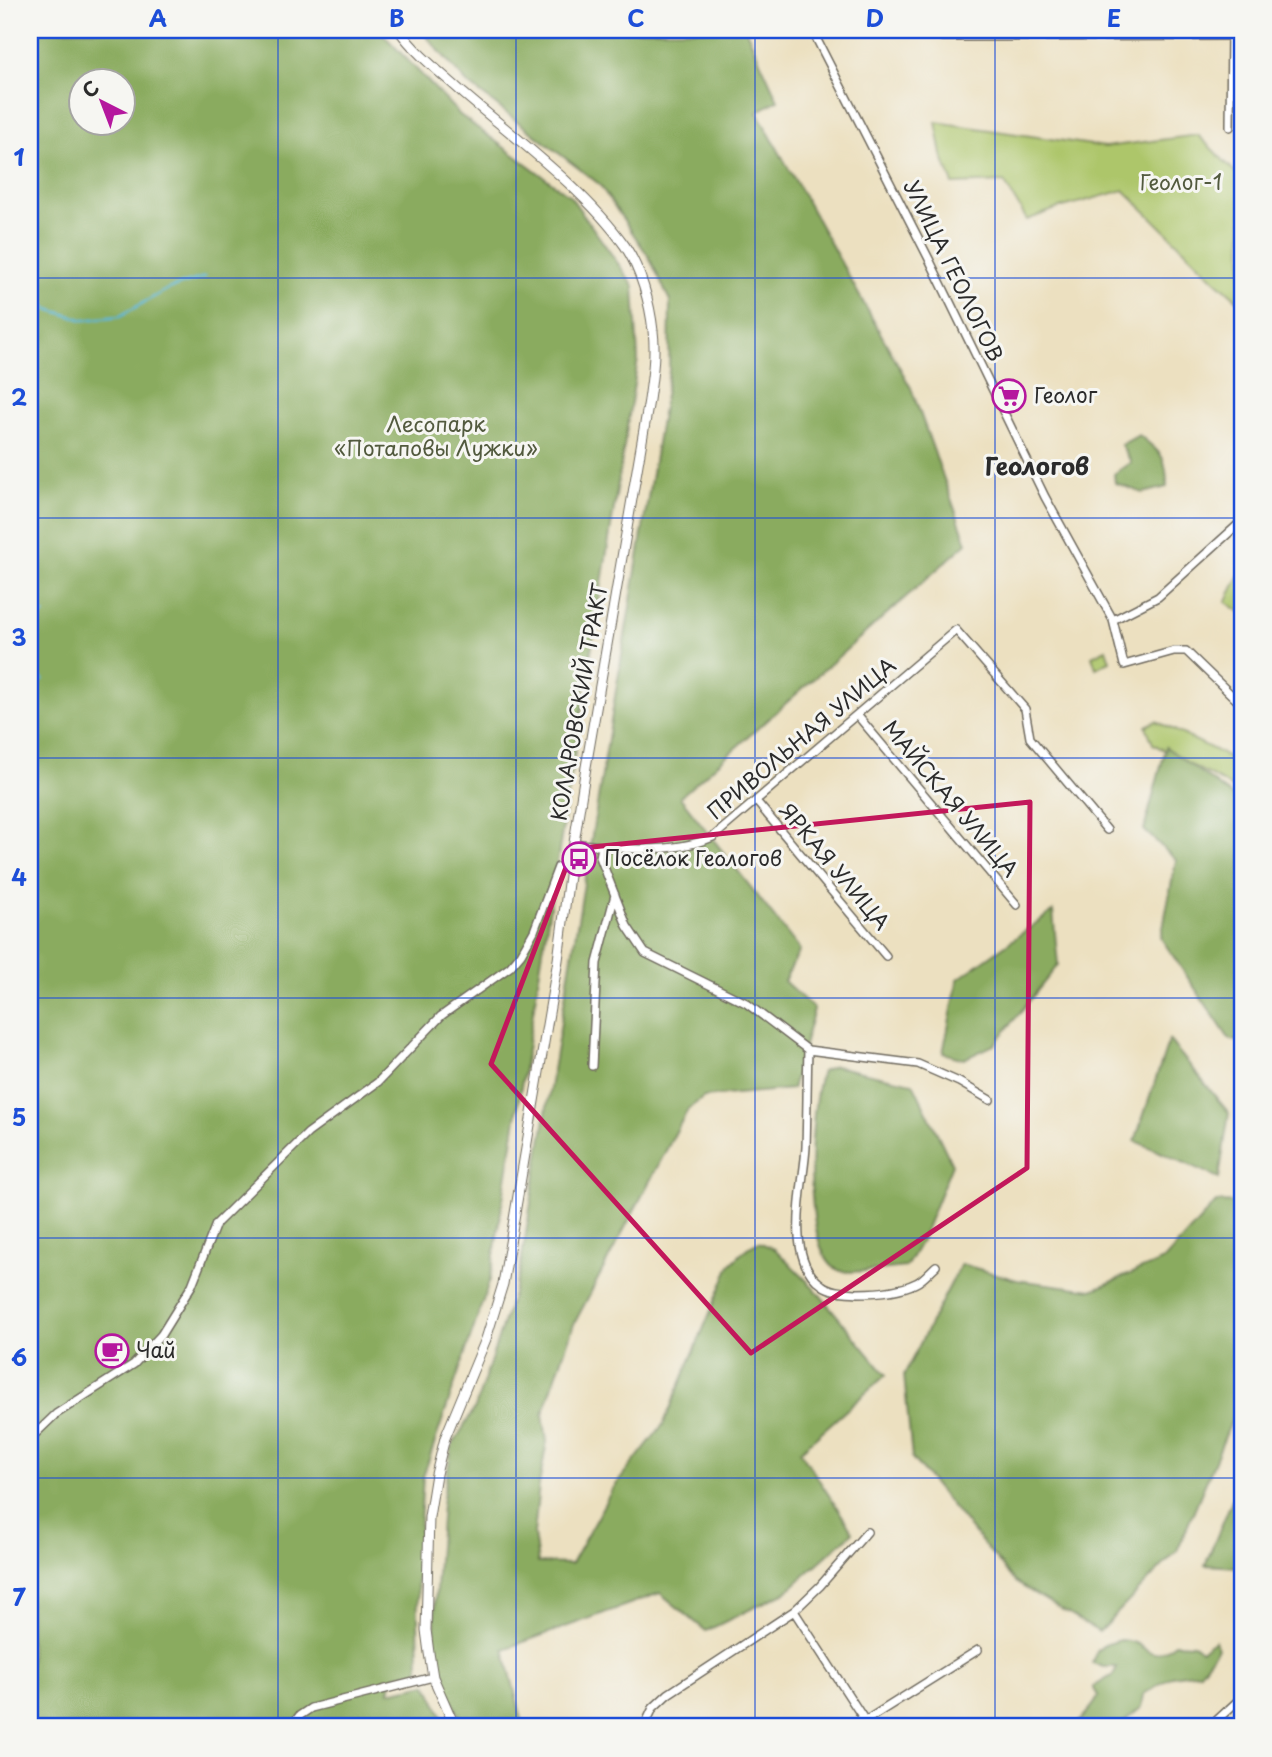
<svg xmlns="http://www.w3.org/2000/svg" width="1272" height="1757" viewBox="0 0 1272 1757" font-family="'Playpen Sans',sans-serif">
  <rect width="100%" height="100%" fill="#f6f6f2"/>
  <filter id="ink" filterUnits="userSpaceOnUse"><feTurbulence type="fractalNoise" baseFrequency=".0143" numOctaves="2"/><feDisplacementMap in="SourceGraphic" scale="14" xChannelSelector="R" yChannelSelector="G"/><feConvolveMatrix kernelMatrix="1 2 1 2 8 2 1 2 1" color-interpolation-filters="sRGB"/></filter>
  <filter id="wash" filterUnits="userSpaceOnUse"><feTurbulence type="fractalNoise" baseFrequency=".00686" numOctaves="4" result="noise"/><feDisplacementMap in="SourceGraphic" scale="28" xChannelSelector="R" yChannelSelector="G"/><feGaussianBlur stdDeviation="1.57" result="paint"/><feColorMatrix in="noise" values="0 0 0 0 0 0 0 0 0 0 0 0 0 0 0 0 0 1.4 0 .05"/><feComposite in="paint" operator="in"/></filter>
  <g filter="url(#wash)">
    <rect width="100%" height="100%" fill="#ece0c0"/>
    <path fill="#adc66b" stroke="#6c784b" stroke-width="2" d="M936 122 1105 147 1198 135 1242 179V304L1214 279 1124 190 1056 209 1027 220 1004 182 953 184 942 155Z
      M1242 571V613L1226 602Z
      M1106 649 1110 661 1096 668 1092 656Z
      M1156 721 1239 762 1235 776 1242 780V793L1153 744 1146 726Z"/>
    <path fill="#8aab5f" stroke="#5a6b45" stroke-width="2" fill-rule="evenodd" d="M30 30H379L460 115 570 196 634 286 638 359 490 1280 423 1477 417 1568 419 1670 392 1677 389 1692 427 1684 448 1727H30ZM80 80H122V122H80Z
      M421 30H746L778 100 757 112 911 388 967 543 680 797 800 950 784 981 814 1009 792 1089 704 1097 688 1109 574 1324 543 1414 547 1441 539 1485 534 1534 538 1563 571 1564 612 1490 664 1423 730 1265 747 1248 759 1242 775 1249 815 1289 886 1375 800 1451 853 1532 786 1592 706 1631 660 1593 504 1649 524 1727H465L443 1681 435 1649V1603L442 1504 452 1446 475 1408 519 1275 669 371 670 301 649 257 599 184 466 82Z
      M1139 435C1162 454 1167 456 1167 487L1143 493 1115 483 1114 474 1131 462 1121 445Z
      M1166 747 1242 803V1041L1230 1040 1161 938 1176 860 1144 830Z
      M1053 911 1058 965 994 1045 964 1059 943 1053 958 979Z
      M1169 1040 1229 1113 1219 1178 1135 1141Z
      M834 1066 913 1083 952 1164 921 1241 906 1267C893 1268 851 1274 841 1271 799 1260 810 1103 822 1071Z
      M1216 1202 1242 1203V1396L1177 1551 1099 1632 1015 1582 912 1458 904 1375 961 1264 1017 1280 1092 1290 1164 1260Z
      M1242 1476V1564L1239 1567 1205 1565Z
      M1121 1640C1150 1641 1145 1667 1175 1643L1194 1644 1201 1650 1215 1640 1218 1648 1200 1672 1172 1676 1144 1694 1142 1707 1118 1727H1077C1081 1715 1095 1708 1098 1696L1093 1687 1113 1675 1117 1667H1103L1092 1663C1097 1646 1104 1644 1121 1640Z"/>
    <g fill="none" stroke-linecap="round" stroke-linejoin="round">
      <path stroke="#58b7d7" stroke-width="2.5" d="M30 291 48 309 84 320 120 316 168 289 205 277
        M30 627 44 614
        M30 665 43 680"/>
    </g>
  </g>
  <g filter="url(#ink)">
    <g fill="none" stroke-linecap="round" stroke-linejoin="round">
      <defs>
        <path id="minor" d="M812 30 930 261 1045 497 1113 620 1124 665 1174 651H1186L1242 705
          M936 30 942 37 1242 36
          M1230 127 1231 30
          M1113 620 1158 597 1242 521
          M857 715 1017 905
          M756 801 886 956
          M574 843C619 849 670 855 713 837L956 630 1025 709 1030 738 1107 830
          M602 847 600 857 627 926 645 953 746 1003 808 1050 918 1064 959 1082 990 1100
          M808 1050C807 1082 807 1115 806 1147 804 1186 783 1258 822 1285 831 1292 846 1292 858 1293 876 1293 900 1291 916 1283 923 1280 930 1271 936 1266
          M592 1066 597 963 615 895
          M30 1439 56 1414 134 1364 161 1335 192 1285 216 1224 308 1133 378 1082 441 1016 510 967 521 954 534 931 558 867 570 868
          M794 1611 869 1727
          M865 1721 978 1650
          M291 1727 299 1716 311 1708 433 1677
          M644 1727 653 1708 668 1694 794 1611 820 1586 867 1532
          M1214 1727 1217 1720 1242 1697"/>
        <path id="tertiary" d="M399 30C416 54 441 73 463 93 515 138 586 190 625 246 641 270 650 303 653 331 656 354 652 378 649 400L586 767 570 868 558 960 503 1284 486 1339 445 1438 436 1474 429 1517 426 1630 429 1653 433 1677 455 1727"/>
      </defs>
      <use href="#minor" stroke="#6f6a5f" stroke-width="10"/>
      <use href="#tertiary" stroke="#6f6a5f" stroke-width="11"/>
      <use href="#minor" stroke="#fff" stroke-width="7"/>
      <use href="#tertiary" stroke="#fff" stroke-width="9"/>
    </g>
  </g>
  <path fill="none" stroke="#c2185b" stroke-width="5" stroke-linejoin="round" d="M1030 802 1027 1168 751 1353 491 1064 573 849Z"/>
  <path fill="none" stroke="#1d4ed8" stroke-width="2" stroke-opacity="0.55" d="M278 30V1727M516 30V1727M755 30V1727M995 30V1727M30 278H1242M30 518H1242M30 758H1242M30 998H1242M30 1238H1242M30 1478H1242"/>
  <defs>
    <symbol id="supermarket-ring" viewBox="-11 -11 22 22"><circle r="9.5" fill="#f6f6f2" stroke="#b5179e" stroke-width="1.5"/><path d="M-6-5.5h2.5l.6 2H6L4.5 2H-2.5L-4.4-4H-6ZM-1.5 3.2a1.3 1.3 0 1 0 .1 0ZM3 3.2a1.3 1.3 0 1 0 .1 0Z" fill="#b5179e"/></symbol>
    <symbol id="bus-ring" viewBox="-11 -11 22 22"><circle r="9.5" fill="#f6f6f2" stroke="#b5179e" stroke-width="1.5"/><path d="M-5-6H5V4H4V6H2V4H-2V6H-4V4H-5ZM-3.5-4V0h7V-4ZM-3.5 1.2v1.5H-2V1.2ZM2 1.2v1.5H3.5V1.2Z" fill="#b5179e"/></symbol>
    <symbol id="cafe-ring" viewBox="-11 -11 22 22"><circle r="9.5" fill="#f6f6f2" stroke="#b5179e" stroke-width="1.5"/><path d="M-5.5-4.5H6V0H3Q3 3.5 0 3.5H-2.5Q-5.5 3.5-5.5 0ZM3-3.2v2h1.7v-2ZM-6 4.5H4V6H-6Z" fill="#b5179e"/></symbol>
  </defs>
  <g fill-rule="evenodd">
    <use href="#supermarket-ring" x="990" y="377" width="38" height="38"/>
    <use href="#bus-ring" x="560" y="840" width="38" height="38"/>
    <use href="#cafe-ring" x="93" y="1332" width="38" height="38"/>
  </g>
  <g text-anchor="middle" stroke-width="6" stroke-linejoin="round" paint-order="stroke">
    <g font-size="21" fill="#525a3e" stroke="#f6f6f2">
      <text x="1181" y="190">Геолог-1</text>
      <text x="436" y="432">Лесопарк<tspan x="436" dy="24">«Потаповы Лужки»</tspan></text>
    </g>
    <g font-size="21" fill="#2b2b2b" stroke="#f6f6f2">
      <text transform="translate(953 271) rotate(64)" y="7">УЛИЦА ГЕОЛОГОВ</text>
      <text transform="translate(580 702) rotate(-80)" y="7">КОЛАРОВСКИЙ ТРАКТ</text>
      <text transform="translate(802 739) rotate(-40)" y="7">ПРИВОЛЬНАЯ УЛИЦА</text>
      <text transform="translate(950 799) rotate(50)" y="7">МАЙСКАЯ УЛИЦА</text>
      <text transform="translate(834 867) rotate(50)" y="7">ЯРКАЯ УЛИЦА</text>
    </g>
    <g font-size="21" fill="#2b2b2b" stroke="#f6f6f2" text-anchor="start">
      <text x="1034" y="403">Геолог</text>
      <text x="604" y="866">Посёлок Геологов</text>
      <text x="136" y="1358">Чай</text>
    </g>
    <g font-size="24" font-weight="bold" fill="#2b2b2b" stroke="#f6f6f2">
      <text x="1037" y="475">Геологов</text>
    </g>
  </g>
  <rect width="1272" height="1757" fill="none" stroke="#f6f6f2" stroke-width="77"/>
  <g transform="translate(102 102) rotate(318)"><circle r="33" fill="#f6f6f2" stroke="#a5a5a2" stroke-width="2"/>
  <path d="M0-5L12 26L0 18L-12 26Z" fill="#b5179e"/>
  <text y="-10" font-size="19" font-weight="bold" text-anchor="middle" fill="#2b2b2b">С</text>
  </g>
  <rect x="38" y="38" width="1196" height="1680" fill="none" stroke="#1d4ed8" stroke-width="2.5"/>
  <g font-size="23" text-anchor="middle" font-weight="bold" fill="#1d4ed8">
    <text x="158" y="27">A</text>
    <text x="397" y="27">B</text>
    <text x="636" y="27">C</text>
    <text x="875" y="27">D</text>
    <text x="1114" y="27">E</text>
    <text x="19" y="166">1</text>
    <text x="19" y="406">2</text>
    <text x="19" y="646">3</text>
    <text x="19" y="886">4</text>
    <text x="19" y="1126">5</text>
    <text x="19" y="1366">6</text>
    <text x="19" y="1606">7</text>
  </g>
</svg>
